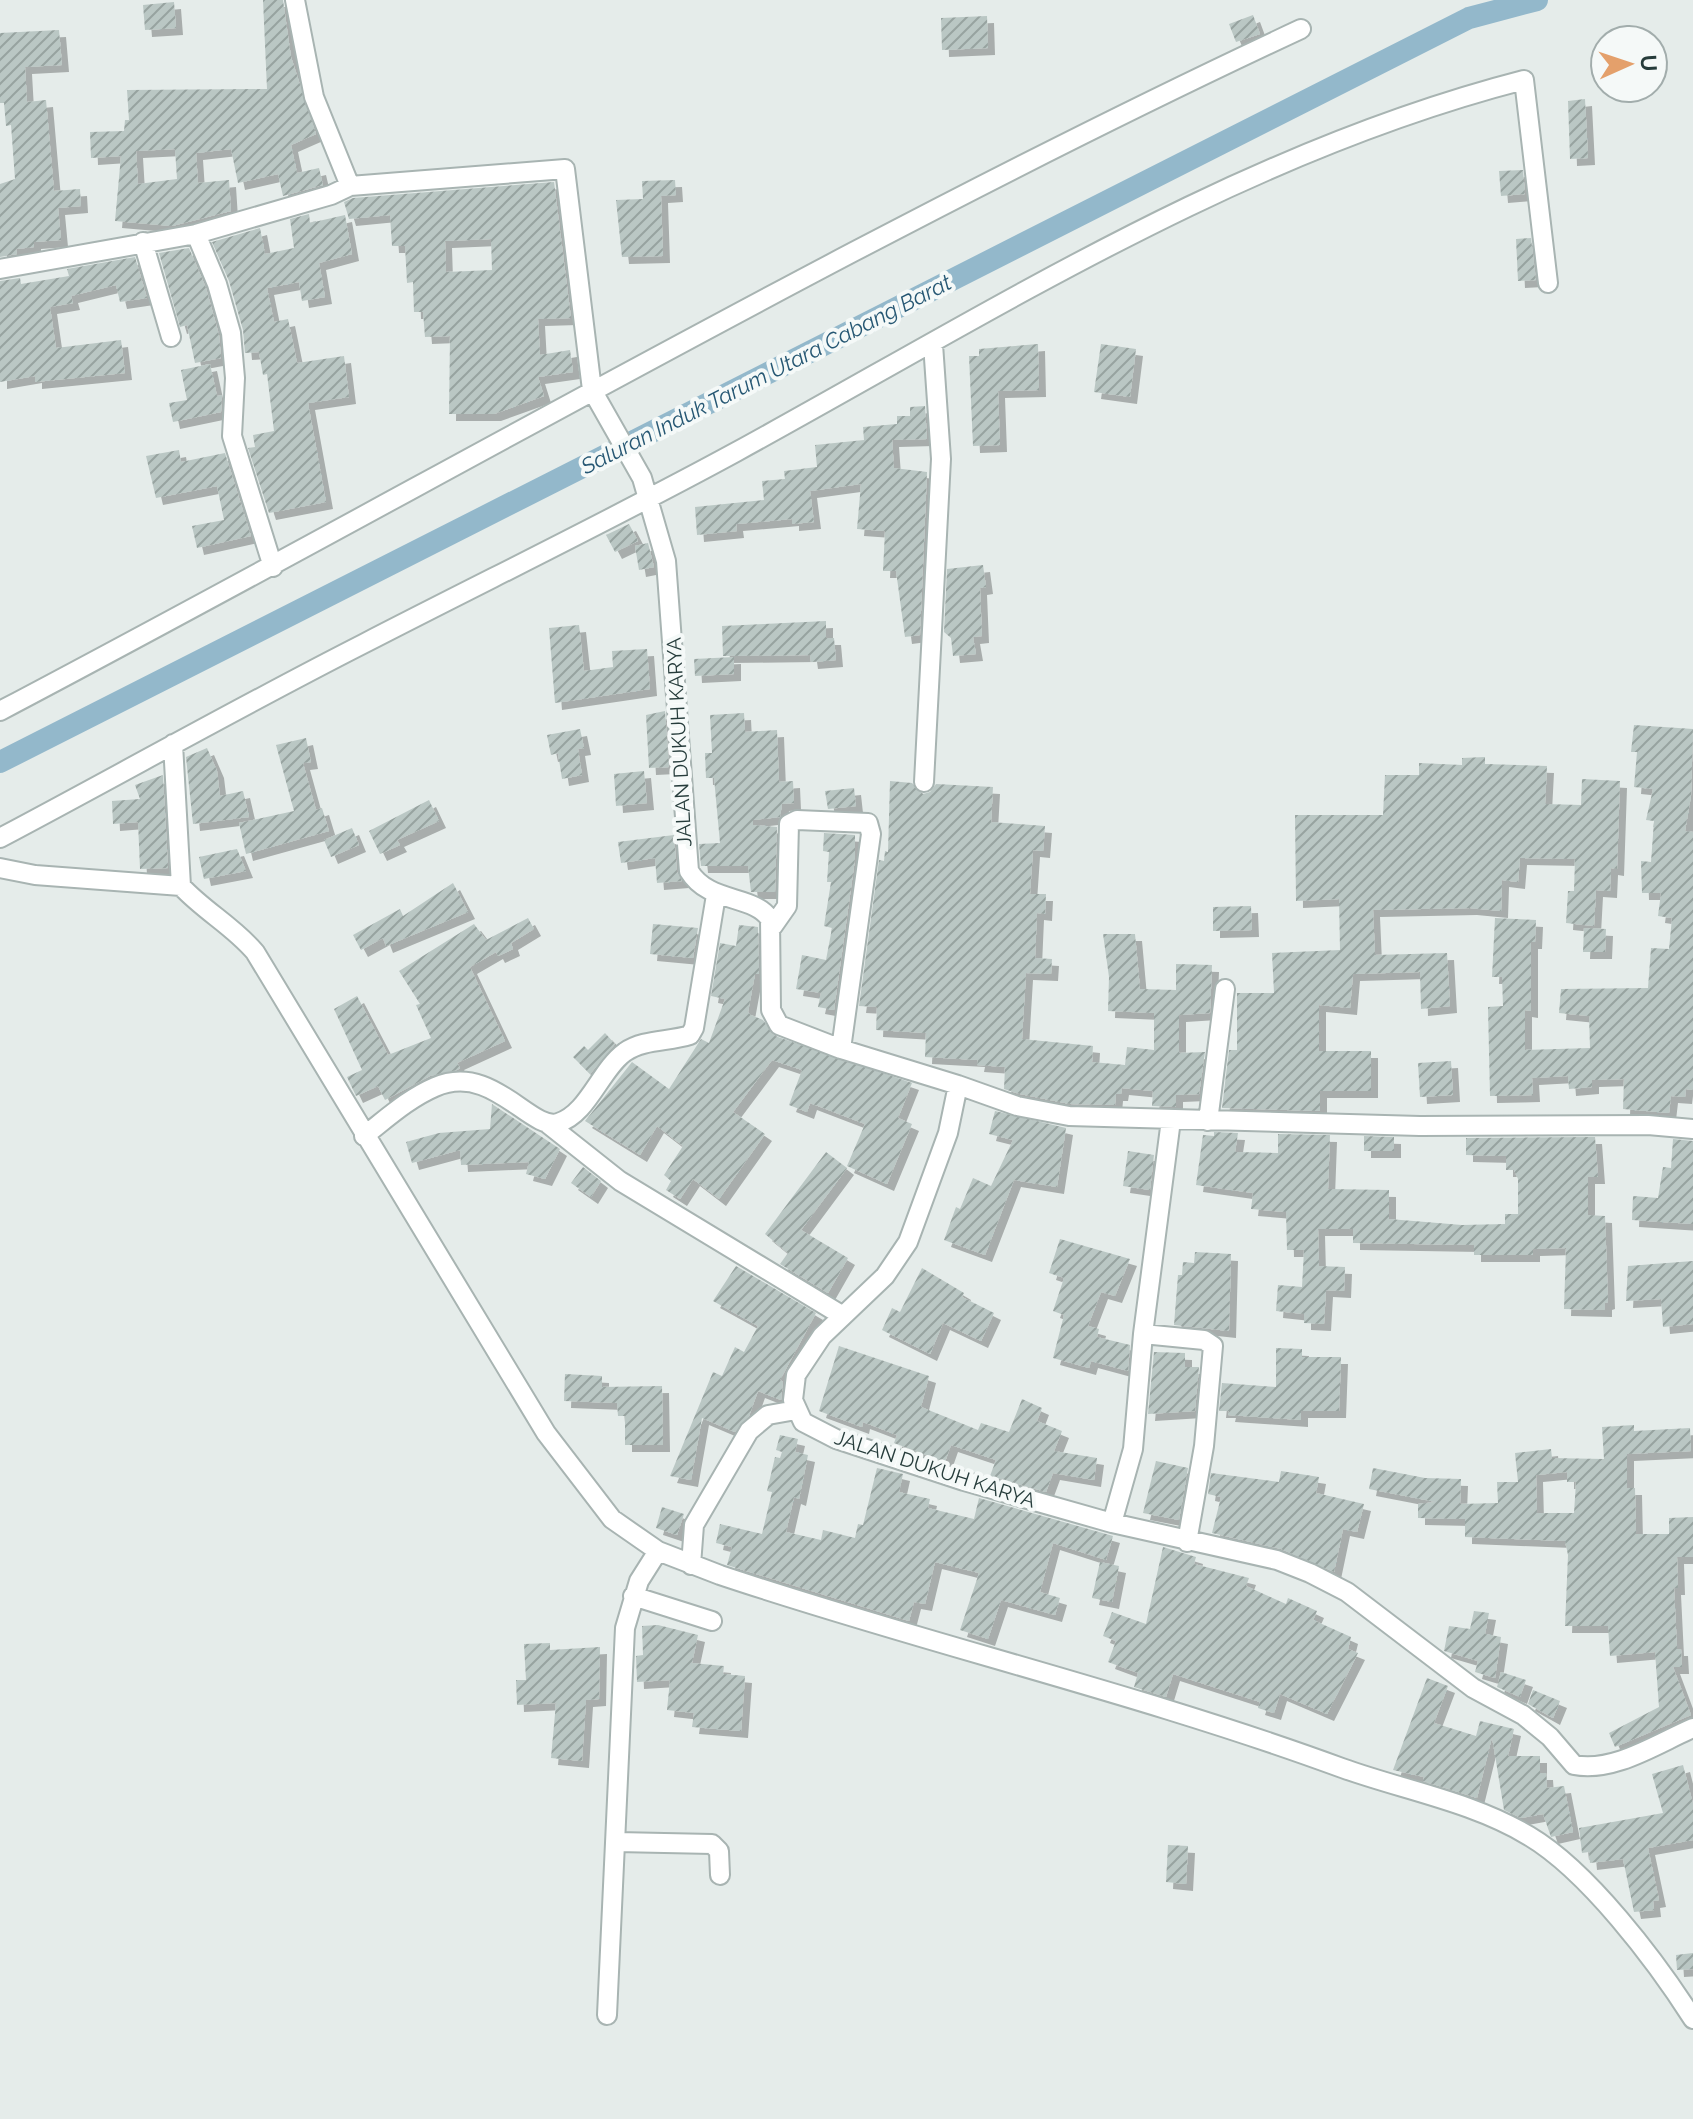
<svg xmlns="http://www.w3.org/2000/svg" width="1693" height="2119" viewBox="0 0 1693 2119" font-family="Raleway,sans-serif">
  <defs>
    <pattern id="building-hatch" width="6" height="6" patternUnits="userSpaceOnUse" patternTransform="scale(2)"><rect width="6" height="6" fill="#bac7c4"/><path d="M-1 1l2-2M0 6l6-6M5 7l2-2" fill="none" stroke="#97a3a0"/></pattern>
    <filter id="shadow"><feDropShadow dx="7" dy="7" stdDeviation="0" flood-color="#0004"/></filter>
  </defs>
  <rect width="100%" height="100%" fill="#e5ecea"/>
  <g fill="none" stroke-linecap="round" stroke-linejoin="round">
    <path stroke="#93b8cb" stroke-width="22" d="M0 762 1469 18 1537 0"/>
  </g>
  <path fill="url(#building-hatch)" fill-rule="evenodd" filter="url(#shadow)" d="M263 0H283L291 57 316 134 291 145 297 173 319 168 323 185 283 196 278 174 238 183 231 149 196 153 198 183 229 180 231 211 172 226 115 221 121 156 91 158 90 132 124 131 125 120H129L127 90 267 89ZM175 149 177 179 138 184 136 151Z
    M174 2 176 28 145 30 143 5Z
    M1253 15 1260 34 1236 42 1229 24Z
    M987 16 988 48 942 50 941 18Z
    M59 30 62 65 25 67 27 102 46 100 54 191 80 189 81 206 58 208 61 240 34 242V247L16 249 17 254 0 257V184L15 179 11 125 6 126 4 103H0V33Z
    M1585 99 1588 158 1570 159 1568 101Z
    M1523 170 1525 194 1501 196 1499 171Z
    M675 180 676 195 661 196 663 256 622 257 616 200 643 199 642 181Z
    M554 182 571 318 538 319 540 355 570 350 573 372 538 377 544 396 494 414H449L450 336 425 337 423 312H414L413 282 407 283 405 246H392L390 215 349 219 344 202 353 198ZM491 239 492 270 446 272 445 241Z
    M309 214 310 223 345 215 352 254 319 263 325 297 302 301 299 282 267 288 274 322 288 319 297 363 344 356 349 397 308 403 326 502 269 513 248 448 255 447 253 435 274 431 267 374 263 375 259 352 245 353 243 330 229 281 212 242 260 228 265 254 294 248 290 219Z
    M1531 238 1536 280 1518 281 1516 239Z
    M189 248 206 288 219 335 221 358 195 363 187 325 180 327 159 253Z
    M135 257 147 298 120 302 116 285 71 296 73 303 50 307 56 348 121 340 125 373 35 382V376L0 382V281L20 278 21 284 69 276 67 269Z
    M1038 344 1039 390 998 391 1000 445 973 446 969 356H979V349Z
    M1101 344 1136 349 1130 397 1094 392Z
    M210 364 217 396 222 395 221 412 173 422 169 403 187 400 181 370Z
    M925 406 927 439 892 440 894 468 927 472 920 635 905 637 896 571H883L885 531 857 529 861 484 810 491 814 522 792 524V519L736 524 737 531 697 535 695 507 764 500 762 481 785 479 784 471 817 467 815 445 864 440 863 427 897 424V416H910V407Z
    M179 450 181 462 225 453 251 536 197 548 192 526 224 520 217 486 156 498 146 456Z
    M629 524 638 541 615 552 606 535Z
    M648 543 654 567 639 570 635 546Z
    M983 565 986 587 980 588 982 636 973 637 976 654 953 656 951 638 944 632 947 569Z
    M826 621V638H834L836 660 811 662 810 655 723 656 722 626Z
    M579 625 584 671 613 667 612 651 647 649 650 689 555 703 549 628Z
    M734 657V674L695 676 694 659Z
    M665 711 669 767 649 768 646 715Z
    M744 713 745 732 777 730 779 782 793 781 794 803 782 804 780 817 753 820V825L777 827 775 892H751L748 866H701L699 844 720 843 714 778H706L705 753H712L710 715Z
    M1634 725 1693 729 1691 796 1685 831 1693 832V1090L1686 1089 1685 1097 1671 1096 1669 1113 1623 1109 1624 1079 1592 1080V1087L1569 1089 1568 1076 1532 1078 1533 1095 1490 1096 1488 1007 1503 1006 1502 977H1492L1495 918 1536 920 1535 942H1531V1011L1525 1010V1050L1590 1048 1589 1016 1559 1013 1561 989 1648 988 1651 948 1669 949 1672 918 1658 916 1661 893H1642L1641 861 1651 862 1654 821 1646 820 1653 789 1634 787 1637 752H1631Z
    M580 729 584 748 578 749 582 775 562 779 558 753 551 755 547 735Z
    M306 738 311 762 303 763 316 810 322 808 329 831 246 854 239 823 294 811 276 745Z
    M207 748 217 771 220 796 243 791 249 817 193 824 186 757Z
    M1485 757V764L1547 766 1545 804 1581 805 1582 779 1620 781 1617 869 1611 868 1610 891 1596 890 1594 926 1566 923 1568 891H1574L1575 859 1520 858 1518 882 1502 880 1501 911 1470 908 1373 910 1375 955 1447 953 1450 1006 1421 1009 1420 972 1353 974 1350 1008 1319 1005V1051H1371V1091H1320V1111L1222 1108 1229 1050H1237V993H1274L1272 953 1340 950 1339 899 1296 901 1295 815H1383L1385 775H1419V763L1462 765V758Z
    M644 771 647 803 616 806 614 774Z
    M163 775 168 868 140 869 138 822 113 824 112 801 140 799 135 785Z
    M890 781 912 783 923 794 930 792 936 784 993 787 991 822 1045 826 1043 851 1033 850 1030 894H1046L1045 914 1037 913 1035 958 1052 959 1051 974 1026 973 1022 1039 1093 1046 1092 1062 1125 1065 1127 1047 1154 1050V1013L1108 1011 1109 977 1103 934H1135L1140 989 1176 990V964L1212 965 1210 1013 1179 1015V1053L1205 1052 1199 1094 1176 1095V1107L1152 1106 1153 1091 1122 1088 1121 1094H1116L1115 1105 1070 1104 1020 1094 1004 1089 1005 1067 977 1065 978 1060 925 1057 926 1033 876 1030 877 1007 859 1006 879 860 884 861 885 851 888 852Z
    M854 788 856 806 828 809 825 791Z
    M429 800 439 821 397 840 400 845 380 854 369 831Z
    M352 828 359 845 331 857 324 840Z
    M824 833 855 835V859L834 1010 818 1007 821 993 796 989 802 955 826 960 832 928 824 926 831 882H827L829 852 823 851Z
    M674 835 677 872 682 881 657 883 655 858 621 863 618 842Z
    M237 849 246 871 204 879 199 857Z
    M453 883 468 912 386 946 383 938 361 950 353 935 400 909 403 916Z
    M1251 906 1252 930 1213 931V907Z
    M528 918 534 929 511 943 513 949 498 956 496 952 470 967 505 1041 457 1063 460 1068 457 1070 430 1076 385 1100 378 1086 356 1096 347 1077 362 1070 334 1009 357 996 388 1055 431 1038 416 1005 420 1004 399 971 474 924 486 940Z
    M653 924 698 928 693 958 650 954Z
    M739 925 758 927 759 974H755L748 1012 751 1015 763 1020 775 1036 912 1083 898 1118 912 1124 887 1184 847 1166 865 1124 810 1103 807 1112 789 1105 802 1070 772 1060 733 1112 765 1134 719 1199 693 1179 680 1199 666 1190 671 1181 664 1175 683 1146 657 1126 640 1155 585 1121 632 1062 669 1089 701 1039 709 1043 725 999 711 996 720 943 736 946Z
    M1584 928 1606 929 1605 952H1583Z
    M605 1033 615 1044 590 1074 573 1057 584 1046 588 1050Z
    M1451 1061 1453 1095 1420 1097 1418 1063Z
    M492 1104 560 1149 545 1179 526 1174 529 1162 461 1165 460 1150 412 1163 406 1142 439 1133 490 1129Z
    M995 1111 1066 1128 1057 1187 1014 1180 985 1255 944 1240 956 1207 960 1209 973 1178 991 1186 1013 1140 989 1134Z
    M1214 1132 1238 1133 1235 1152 1278 1153V1134L1330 1135 1328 1189 1389 1190V1219L1462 1225 1505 1224V1214H1518V1179L1514 1170H1506V1156L1466 1155V1138L1595 1137 1598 1177H1588V1215L1605 1216 1608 1302 1605 1303V1310L1564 1309 1566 1248 1533 1249V1255H1474V1245L1353 1243V1229H1318L1319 1266 1345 1267 1344 1291 1326 1290 1324 1324 1304 1323V1314L1276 1311 1278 1285 1302 1287 1304 1250H1287L1286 1212 1251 1209 1253 1193 1196 1185 1203 1135 1214 1136Z
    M1364 1136 1394 1137V1151H1364Z
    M1673 1139 1693 1141V1224L1632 1220 1633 1196 1658 1198 1663 1167 1671 1168Z
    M1128 1151 1154 1155 1150 1190 1123 1186Z
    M826 1152 847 1168 801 1230 848 1258 828 1293 780 1264 788 1253 765 1234Z
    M583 1167 601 1181 591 1197 571 1183Z
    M1060 1239 1130 1259 1115 1296 1101 1292 1088 1326 1099 1329 1097 1337 1130 1345 1128 1371 1091 1361 1089 1368 1053 1358 1064 1315 1053 1311 1064 1278 1049 1273Z
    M1195 1252 1231 1254 1229 1331 1174 1325 1178 1275H1182L1183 1262 1194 1263Z
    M1693 1261V1324L1663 1327 1661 1299 1626 1301 1628 1266Z
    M736 1266 816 1313 780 1380 783 1382 781 1400 758 1391 749 1416 735 1432 702 1418 691 1480 670 1476 713 1372 722 1376 735 1347 744 1352 758 1326 713 1301Z
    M922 1268 964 1293 962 1297 994 1313 981 1341 943 1323 930 1354 882 1330 892 1308 900 1312Z
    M839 1346 929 1376 921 1407 978 1430 981 1423 1009 1432 1022 1399 1042 1408 1037 1421 1062 1431 1054 1451 1097 1458 1094 1480 1053 1473 1046 1492 990 1476 996 1460 951 1445 945 1462 894 1443 897 1435 863 1422 862 1427 819 1411Z
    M1276 1348 1302 1349V1357H1341L1339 1411H1301V1420L1228 1415 1229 1411H1219L1222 1383 1276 1387Z
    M1154 1352 1185 1353V1367H1199L1195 1411 1148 1414Z
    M565 1374 602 1376V1387L662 1386 663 1445H625V1416H618L617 1403 564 1401Z
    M1634 1425V1431L1690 1428 1691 1451 1627 1454V1488H1635L1636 1534H1669V1518L1693 1517V1557H1677L1678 1588H1674L1677 1649H1681L1682 1667H1673L1691 1715 1615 1747 1609 1733 1659 1707 1655 1652 1610 1656 1608 1626H1565L1568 1555 1565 1541 1465 1537V1519L1418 1518V1504L1436 1502 1369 1489 1373 1468 1425 1478 1461 1479 1460 1504 1498 1503 1497 1482H1518L1515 1453 1551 1449 1552 1458 1604 1459 1602 1427ZM1567 1472V1482H1576L1574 1513H1537L1536 1475Z
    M780 1435 798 1439 795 1452 808 1455 799 1499 794 1497 786 1532 821 1540 823 1530 855 1538 858 1524 863 1525 877 1468 903 1474 899 1492 930 1499 928 1508 974 1519 979 1498 1113 1536 1106 1560 1053 1543 1040 1592 1060 1598 1055 1615 1001 1600 988 1639 960 1630 979 1573 935 1562 925 1604 914 1602 909 1621 727 1565 732 1547 716 1543 720 1524 762 1534 772 1492 767 1491 775 1457 780 1458 782 1452 776 1450Z
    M1156 1461 1188 1468 1179 1520 1143 1513Z
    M1281 1471 1319 1477 1316 1493 1364 1504 1357 1532 1343 1529 1334 1572 1281 1549 1212 1533 1221 1497 1208 1494 1211 1473 1279 1482Z
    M662 1507 684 1514 677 1535 656 1528Z
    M1163 1547 1196 1557 1194 1564 1249 1578 1246 1586 1286 1604 1288 1598 1317 1611 1313 1620 1351 1637 1348 1649 1358 1653 1327 1714 1280 1694 1274 1713 1258 1708 1260 1702 1173 1674 1166 1697 1134 1687 1138 1673 1108 1662 1116 1641 1103 1636 1112 1612 1146 1624Z
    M1100 1562 1119 1566 1112 1602 1092 1598Z
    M1474 1611 1489 1613 1485 1634 1501 1637 1495 1678 1475 1672 1478 1661 1444 1651 1449 1626 1470 1629Z
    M658 1625 698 1635 692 1663 724 1666 723 1674 745 1676 741 1731 692 1727 694 1713 667 1710 670 1680 637 1682 636 1656 643 1655 642 1626Z
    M550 1643V1650L600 1647 599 1699 586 1700 582 1761 551 1758 556 1703 517 1705 516 1680H526L524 1644Z
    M1501 1672 1526 1680 1520 1697 1497 1687Z
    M1427 1678 1448 1686 1434 1723 1476 1736 1480 1721 1514 1729 1508 1756H1540V1773H1546L1547 1788 1564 1786 1573 1832 1551 1837 1543 1814 1521 1818 1504 1810 1492 1737 1477 1798 1423 1781 1424 1777 1393 1770Z
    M1533 1690 1560 1701 1553 1718 1528 1704Z
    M1683 1765 1693 1804V1840L1648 1848 1659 1900 1653 1901 1654 1910 1634 1912 1623 1859 1590 1863 1589 1852 1582 1853 1579 1828 1663 1813 1652 1774Z
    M1168 1845 1188 1846 1186 1884 1166 1882Z
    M1693 1953V1969L1677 1970 1676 1955Z"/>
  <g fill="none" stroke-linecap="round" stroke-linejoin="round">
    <defs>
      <path id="street" d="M295 0 314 97 350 186 565 169 592 390 642 478 666 561 689 871C709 904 753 894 770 919L771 1010 779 1025 841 1049 958 1085 948 1133 908 1242 885 1276 822 1336 796 1375 793 1400 803 1422 836 1439 964 1481 1112 1523 1277 1560 1310 1573 1347 1592 1473 1688 1523 1715 1550 1737 1574 1765C1614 1773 1658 1743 1693 1728
        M196 234 217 284 231 333 235 378 232 436 273 567
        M143 242 171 337
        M0 269 196 234 331 195 350 186
        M0 711C433 483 857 236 1301 29
        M173 744 181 886C204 911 233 926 255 952L546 1433 612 1519 658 1551 720 1575C926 1644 1138 1693 1342 1768 1403 1790 1473 1802 1529 1836 1588 1871 1656 1961 1693 2019
        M924 782 941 459 933 344
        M0 838C121 774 241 706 363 644 487 580 613 519 736 452 990 313 1240 153 1524 80L1548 283
        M0 868 35 875 181 886
        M773 926 787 906 789 824 797 820 868 823 871 834 841 1049
        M958 1085 1017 1106 1069 1116 1420 1126 1648 1125 1693 1129
        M1208 1121 1225 989
        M548 1124 620 1181 843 1316
        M364 1136C386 1119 409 1098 435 1087 492 1062 530 1131 558 1123 588 1114 600 1070 625 1052 644 1039 668 1042 690 1035L694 1028 716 895
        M1143 1334 1204 1340 1213 1346 1204 1446 1187 1542
        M1112 1523 1133 1449 1143 1334 1171 1120
        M691 1565 694 1525 749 1431 768 1415 796 1410
        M633 1596 712 1621
        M617 1842 712 1844 719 1851 720 1875
        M607 2015 625 1628 639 1581 658 1551"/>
    </defs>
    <use href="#street" stroke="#a8b4b2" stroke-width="22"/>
    <use href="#street" stroke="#fff" stroke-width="18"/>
  </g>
  <g text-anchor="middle" stroke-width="8" stroke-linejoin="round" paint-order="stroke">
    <g font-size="20" fill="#263c3b" stroke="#f5f9f8">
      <text transform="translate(679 742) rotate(-93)" y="7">JALAN DUKUH KARYA</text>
      <text transform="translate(935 1469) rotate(18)" y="7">JALAN DUKUH KARYA</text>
    </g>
    <g font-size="22" font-style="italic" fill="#265773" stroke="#f5f9f8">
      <text transform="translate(766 374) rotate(-27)" y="8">Saluran Induk Tarum Utara Cabang Barat</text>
    </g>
  </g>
  <g transform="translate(1629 64) rotate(87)"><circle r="38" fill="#f5f9f8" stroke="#a2adac" stroke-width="2"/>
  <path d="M0-6L14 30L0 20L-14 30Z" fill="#e4a06b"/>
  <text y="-12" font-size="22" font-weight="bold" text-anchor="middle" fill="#263c3b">U</text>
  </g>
</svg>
